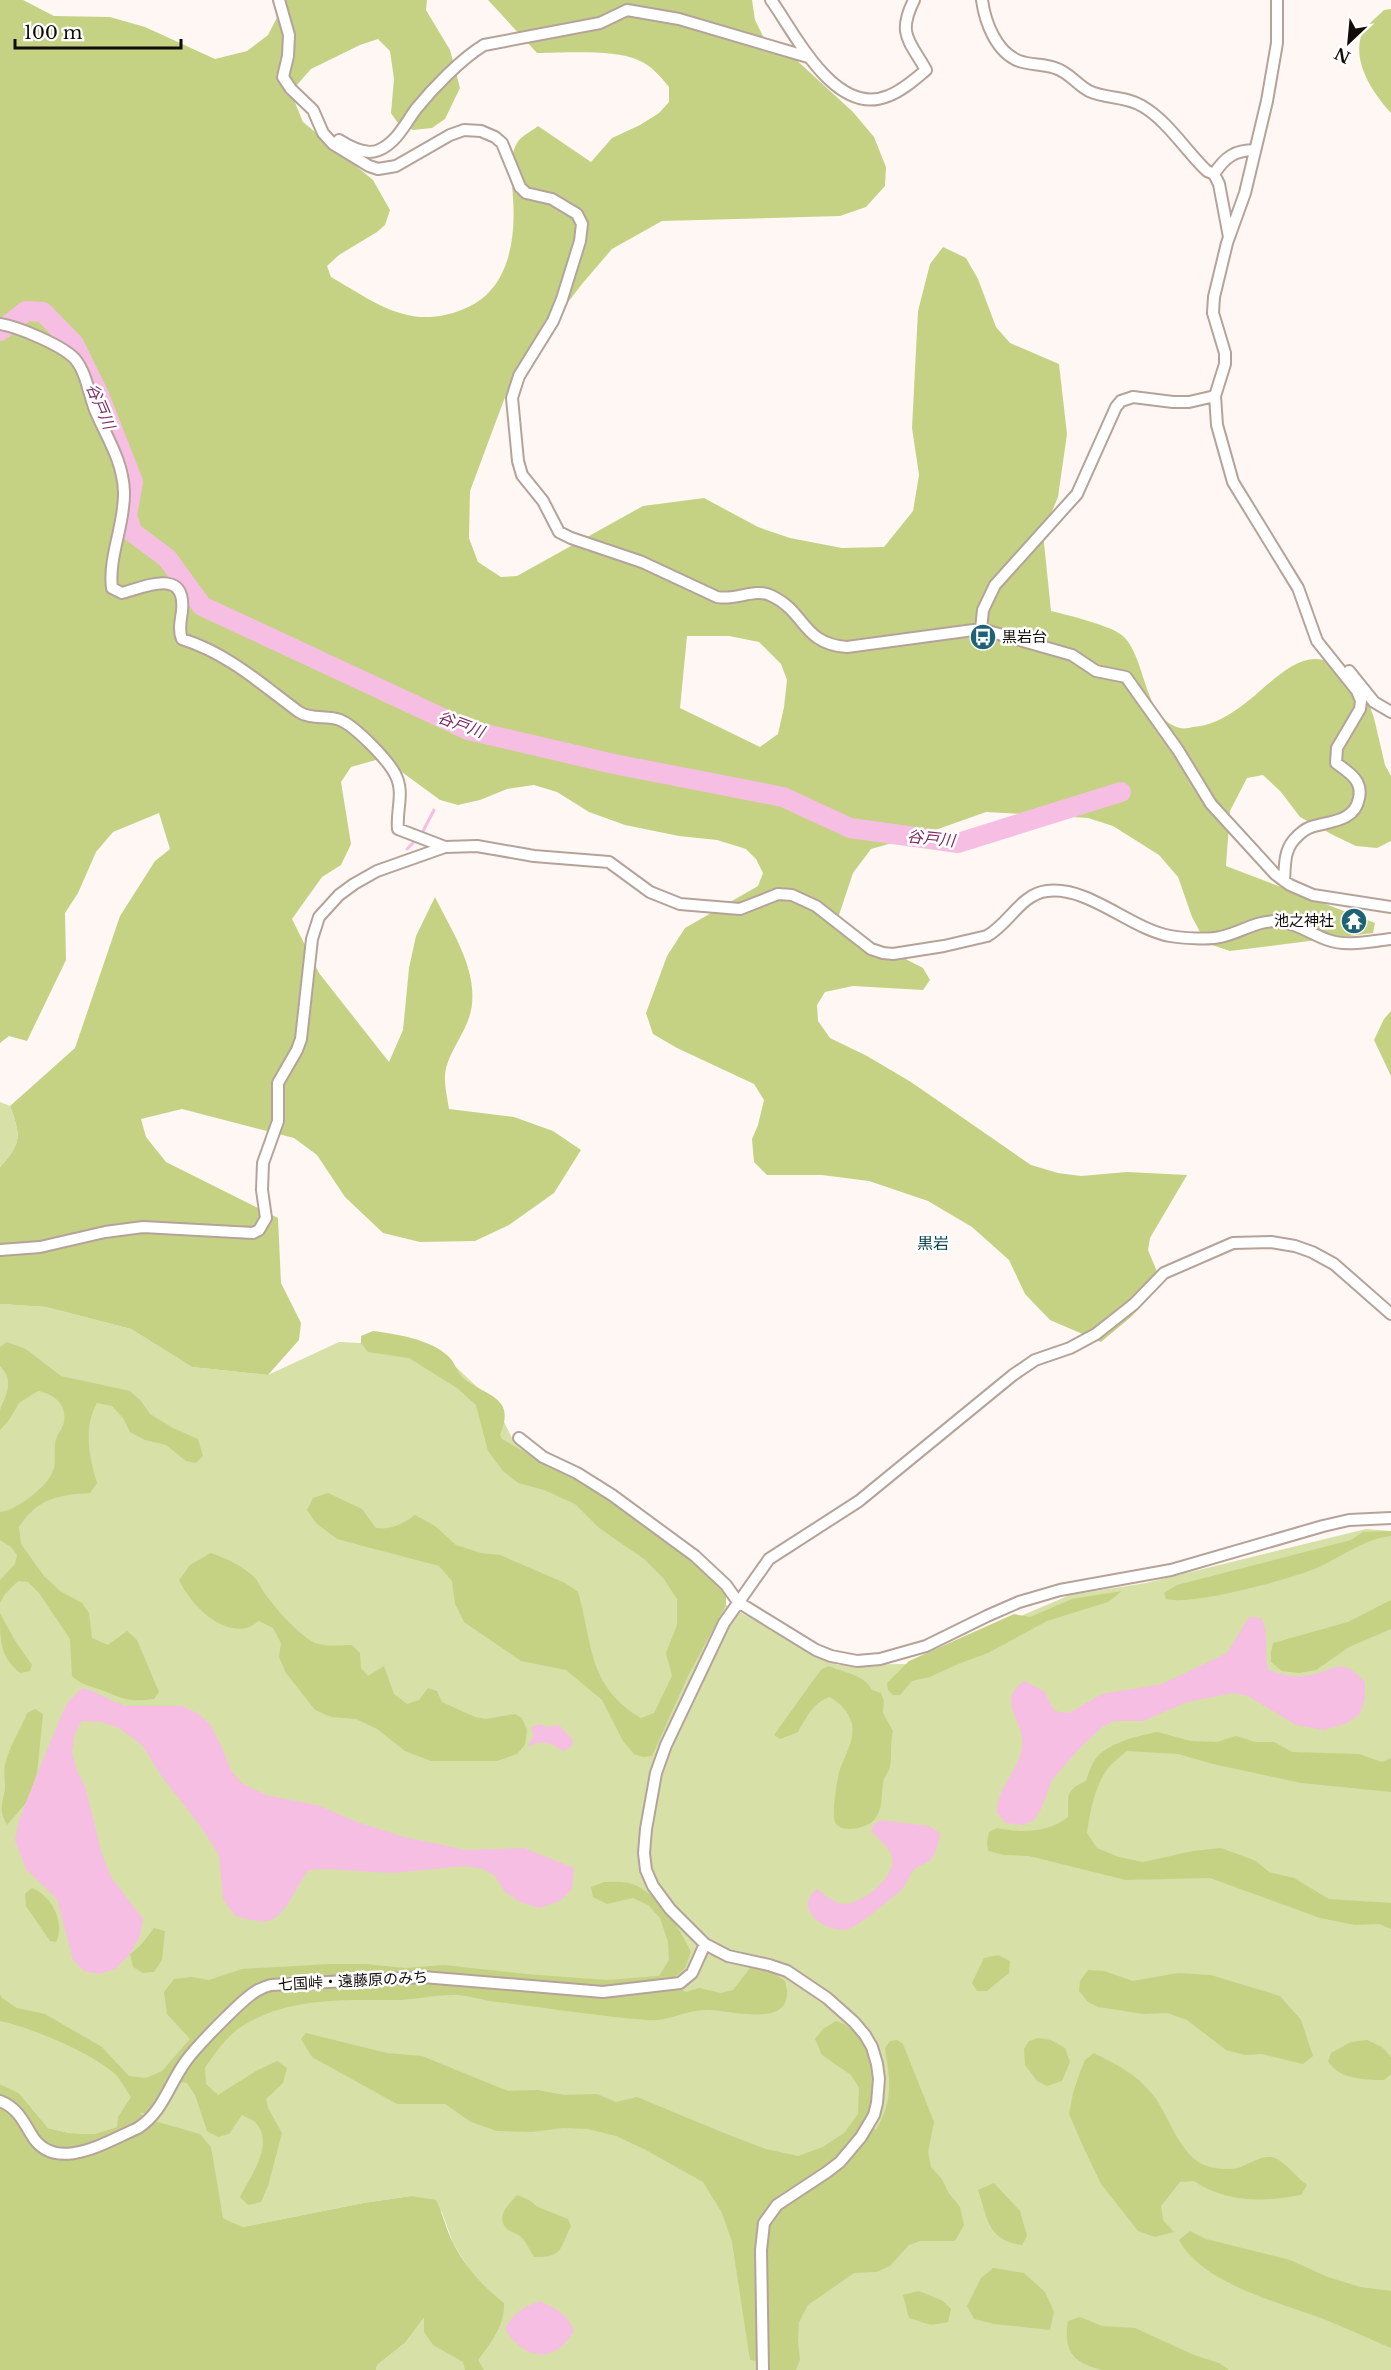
<svg xmlns="http://www.w3.org/2000/svg" width="1391" height="2370" viewBox="0 0 1391 2370" font-family="'Libre Baskerville','Noto Sans JP',serif">
  <rect width="100%" height="100%" fill="#fff7f3"/>
  <path fill="#d6e0a7" d="M0 1102 10 1106C21 1135 22 1143 0 1167Z
    M0 1304 46 1307 131 1329 192 1367 268 1375 339 1342 401 1345 457 1368 495 1404 513 1440 536 1461 600 1494 698 1565 726 1605 838 1665 908 1664 1070 1595 1146 1583 1366 1529 1391 1531V2370H376L377 2365 405 2343 425 2317 471 2272 453 2243 442 2212 411 2196 363 2203 243 2227 223 2218 218 2194 117 2127 94 2134 69 2133 48 2128 19 2093 0 2084Z"/>
  <path fill="#c5d284" fill-rule="evenodd" d="M0 0H23L54 16 110 17 145 27 215 59 247 51 268 35 286 0H427L426 10 450 50 460 88 445 119 432 128 413 130 397 122 391 113 394 79 390 51 378 39 360 45 311 69 296 86 294 100 303 122 373 180 390 210 385 225 377 232 339 255 327 266 331 277C378 304 411 332 466 308 509 290 516 239 513 198 512 181 508 158 517 143 521 136 532 131 538 126L591 162 612 138 640 125 659 113 669 102V87C661 77 651 65 638 60 613 49 564 53 537 53L488 0H752L755 20 764 38 792 56 853 112 874 137 886 167 885 186 866 207 840 216 662 221 612 249 582 284 514 373 470 491 469 538 478 562 501 577 517 576 643 506 704 498 758 527 790 538 842 548 884 547 913 511 919 475 912 428 918 311 930 264 943 247 966 258 978 279 996 327 1010 343 1059 364 1067 434 1058 497 1043 533 1051 611C1067 615 1114 626 1124 637 1147 661 1143 718 1180 728 1184 729 1189 728 1193 727 1245 723 1276 660 1315 659 1326 659 1340 665 1351 668L1363 687 1374 718 1385 765 1391 776V841L1377 848 1356 846 1335 836 1300 817 1281 792 1263 775 1247 778 1230 811 1226 866 1375 923 1373 933 1230 951 1206 943 1192 917 1178 877 1159 855 1113 826 1088 818 1042 815 986 812 927 833 871 849 853 873 838 918 842 926 923 968 930 980 923 990 853 986 825 992 817 1005 818 1021 830 1038 867 1056 911 1082 1031 1165 1058 1173 1081 1176 1127 1172 1187 1175 1150 1238 1148 1250 1158 1274 1149 1298 1131 1317 1101 1342 1050 1320 1025 1294 1009 1260 972 1227 928 1201 869 1181 822 1175H767L754 1162 752 1139 758 1125 764 1100 754 1084 677 1048 653 1034 646 1013 667 956 685 928 758 886 763 873 756 859 746 849 717 840 679 836 625 825 589 812 557 792 534 785 507 789 480 800 458 805 440 800 395 767 376 760 351 767 341 782 351 844 341 865 322 877 292 919 319 973 389 1062 403 1030 409 968 416 936 435 897C451 930 476 966 472 1004 470 1027 452 1046 446 1068 443 1081 447 1096 449 1109L514 1117 553 1131 581 1150 554 1193 509 1225 475 1241 420 1242 383 1233 345 1197 317 1155 294 1138 182 1109 141 1119 146 1137 166 1162 278 1218 281 1283 301 1323 299 1340 268 1375 192 1367 131 1329 46 1307 0 1304V1167C22 1143 21 1135 10 1106L75 1048 120 916 155 861 170 849 159 813 113 832 96 852 78 893 65 913 66 960 27 1041 9 1036 0 1043ZM687 636H729L759 642 781 664 787 680 784 707 778 734 760 747 680 708Z
    M1391 9V113C1374 94 1355 67 1360 40 1362 28 1376 18 1384 10Z
    M1391 1011V1076L1374 1040 1384 1019Z
    M373 1331C396 1334 429 1339 447 1355 456 1362 457 1375 467 1381 492 1398 515 1399 500 1435L502 1439 534 1457 546 1466 577 1480 600 1494 698 1565 726 1595V1605L688 1676 652 1756 643 1757 634 1754 623 1741 602 1700 566 1670 521 1661 464 1622 455 1604 452 1581 439 1566 337 1539 316 1523 307 1510 313 1498 328 1493 362 1509 376 1528C392 1530 402 1524 415 1515L435 1526 456 1545 481 1553 500 1555 565 1583 578 1592C593 1644 587 1686 641 1718L654 1713 672 1676 666 1653 677 1625V1599L664 1579 644 1559 599 1528 575 1504 544 1490 518 1483 503 1471 488 1451 476 1405 457 1388 409 1358 368 1352 361 1343V1336Z
    M7 1342 26 1349 61 1376 130 1391 141 1401 150 1414 173 1428 198 1439 203 1456 196 1463 186 1461 166 1445 145 1440 130 1432 123 1418 112 1406 97 1403C83 1428 89 1456 97 1483L90 1493C58 1495 38 1498 19 1527L21 1544 44 1576 60 1591 82 1603 89 1613 92 1638 108 1645 127 1631 137 1640 159 1692 154 1699C124 1703 123 1697 98 1689 87 1685 80 1684 72 1676L70 1639 39 1593 28 1582 18 1581 5 1594 0 1603V1580L15 1564 17 1555 11 1547 0 1540V1512C16 1511 48 1486 53 1471 57 1461 53 1449 56 1439 58 1433 63 1428 64 1422 67 1404 54 1394 38 1391L19 1403 9 1420 0 1430C0 1425 0 1415 0 1410 6 1394 15 1382 0 1366V1347Z
    M1391 1531V1536C1364 1539 1343 1556 1319 1567 1292 1579 1192 1606 1166 1599L1164 1593 1177 1585 1351 1540 1363 1532Z
    M211 1553C226 1558 240 1565 252 1575 258 1580 261 1588 265 1594 275 1608 300 1636 315 1643 327 1647 340 1645 352 1645L360 1653 361 1668 368 1676 384 1666 394 1694 407 1704 419 1700 428 1688 437 1691 442 1702 475 1717 486 1719 515 1714 522 1718 527 1730 525 1745 517 1754 497 1761H431L405 1751 377 1729 356 1719 331 1717 315 1710 286 1673 279 1657 281 1643 273 1628 259 1621C256 1623 251 1627 247 1628 218 1634 190 1603 179 1580L190 1565Z
    M1122 1591 1108 1602 1047 1621 988 1653 958 1664 930 1677 912 1681 900 1695H893L888 1690 887 1683 909 1661 1014 1614 1030 1617 1072 1599Z
    M1391 1600V1629L1349 1647 1316 1670 1299 1673 1282 1671 1271 1662V1652L1273 1643 1348 1622Z
    M0 1613 14 1639 32 1665 30 1671 20 1673C0 1656 0 1642 0 1613Z
    M829 1666C844 1673 864 1674 872 1690L881 1693 884 1701 883 1713 893 1731C890 1743 892 1755 890 1767 889 1771 886 1775 884 1779 880 1794 885 1810 872 1822 863 1829 836 1835 834 1818 833 1806 836 1788 838 1777 841 1760 856 1742 852 1724 848 1711 841 1703 829 1697 813 1703 806 1718 798 1732L780 1739 774 1735 817 1675 822 1669Z
    M35 1709 43 1714 37 1774 26 1803 7 1825C0 1813 1 1808 4 1794 7 1784 2 1772 6 1761 10 1745 21 1729 27 1713Z
    M1157 1732 1191 1741 1217 1742 1236 1736 1255 1742H1274L1292 1752 1359 1754 1382 1762 1391 1758V1792L1301 1783 1213 1764 1178 1754 1127 1751C1121 1756 1114 1761 1109 1767 1095 1784 1090 1812 1087 1833L1097 1848 1119 1857 1143 1862 1193 1851 1221 1848 1256 1861 1269 1872 1294 1878 1329 1899 1391 1903V1929L1379 1924 1355 1925 1320 1918 1210 1878 1126 1880 1029 1856 1004 1855 988 1851 987 1842 989 1832 997 1828C1020 1833 1049 1833 1068 1817 1069 1795 1064 1791 1086 1781 1088 1775 1090 1768 1093 1763 1104 1743 1137 1736 1157 1732Z
    M604 1882C612 1882 624 1881 632 1884 657 1892 680 1929 691 1952L685 1968 676 1976 672 1984 686 1992 699 1988 721 1993 733 1990 750 1968 768 1969 785 1981C799 2030 736 2011 709 2010 685 2009 670 2022 647 2020 597 2016 548 2008 498 2002 485 2001 471 1996 458 1995 436 1994 416 2000 394 2000 343 2000 290 1997 244 2025 228 2034 215 2053 205 2068L206 2084 218 2095 256 2071 277 2061 287 2068 283 2083 266 2099 268 2108 282 2133 268 2186 261 2202 248 2205 240 2197C250 2176 276 2144 255 2122 252 2119 245 2117 242 2115L229 2134 218 2137 207 2131 195 2095 187 2083 180 2082C171 2104 166 2112 140 2113L147 2119 200 2134 211 2147 223 2218 243 2227 363 2203 411 2196 436 2200C443 2214 446 2229 453 2243 465 2266 483 2287 504 2303 505 2325 491 2343 478 2360L484 2370H465L463 2362 433 2345 424 2332V2318L405 2343 377 2365 376 2370H0V2084L19 2093 48 2128 69 2133 94 2134 117 2127 118 2117 131 2097C126 2090 121 2080 115 2074 92 2053 30 2027 0 2021V1994L2 1998 17 2008 45 2014 102 2047 129 2076 146 2078 162 2071 190 2039 167 2014 164 1992 174 1979 192 1977 209 1980 242 1969 330 1964H366L405 1968 444 1965 526 1974 607 1980 659 1976 669 1960 668 1942 660 1918 648 1905 633 1898 607 1904 593 1897 591 1887Z
    M32 1888C51 1895 66 1923 56 1942L50 1941 26 1906 25 1894Z
    M154 1928 165 1931 162 1960 154 1972 143 1973 133 1967 130 1954 141 1945Z
    M998 1955 1010 1961 1009 1973 987 1991H977L972 1983 984 1958Z
    M1088 1970 1104 1971 1133 1981 1178 1973 1211 1975 1280 1996 1301 2020 1313 2056 1303 2064 1262 2054 1245 2055 1226 2050 1187 2020 1167 2013 1144 2014 1098 2007 1088 2002 1079 1991 1080 1981Z
    M836 2021C878 2033 874 2091 869 2124L876 2130C894 2097 890 2082 885 2048L890 2041 897 2040 903 2044 934 2122 928 2152 931 2167 942 2179 948 2192 960 2207 964 2225 955 2241H920L909 2245 890 2266 876 2272 854 2273 808 2305 799 2322 798 2341 800 2360 796 2370H765L763 2362 750 2360 732 2242 722 2213 703 2182 644 2149 616 2136 588 2129 563 2128 532 2132 497 2131 471 2122 445 2104H397L312 2057 301 2039 306 2033 387 2053 422 2056 508 2091 537 2090 565 2095 597 2094 616 2102 637 2097 729 2135 766 2149 798 2156 823 2147 844 2133 858 2114 859 2088 851 2075 822 2055 815 2039 823 2029Z
    M1038 2038 1051 2040 1065 2048 1070 2062 1062 2081 1047 2086 1037 2081 1025 2065 1024 2049 1029 2041Z
    M1367 2040 1382 2047 1391 2057V2074L1384 2080C1365 2080 1338 2079 1328 2061L1331 2053 1351 2042Z
    M1094 2053C1116 2064 1138 2075 1153 2095 1169 2116 1177 2148 1200 2163 1210 2169 1230 2171 1241 2167 1250 2163 1261 2156 1271 2157 1282 2158 1297 2178 1307 2185L1301 2195C1264 2202 1226 2203 1194 2181L1180 2182 1161 2206 1163 2220 1174 2232 1155 2237 1138 2231 1101 2184 1082 2144 1069 2114 1073 2093 1080 2072 1085 2060Z
    M994 2183 1020 2211 1027 2236 1022 2245C987 2240 988 2219 978 2190Z
    M517 2195 529 2200 538 2207 568 2219 571 2226C560 2248 563 2258 534 2257 530 2251 526 2241 520 2236 516 2233 511 2232 507 2229 495 2217 508 2205 517 2195Z
    M1190 2231 1206 2239 1290 2260 1328 2277 1360 2287 1391 2291V2348C1367 2338 1343 2326 1318 2317 1276 2302 1201 2282 1179 2240Z
    M993 2268 1024 2273 1045 2292 1054 2312 1050 2330 994 2324 974 2319 967 2306 981 2278Z
    M919 2291 943 2301 951 2309 948 2322 931 2325 909 2318 903 2295Z
    M1080 2317 1102 2326 1135 2328 1194 2355 1219 2363 1229 2370H1102C1073 2363 1063 2351 1068 2321Z"/>
  <path fill="#f7bee3" d="M1249 1617 1261 1618C1271 1634 1262 1653 1269 1670 1282 1675 1297 1678 1311 1675 1338 1669 1341 1656 1365 1682V1700L1360 1714 1345 1724 1323 1730 1296 1725 1248 1696 1234 1693 1187 1702 1143 1721H1114L1102 1727 1077 1751 1052 1780 1042 1807 1034 1820 1023 1825 1006 1823 997 1813C996 1785 1024 1768 1022 1740 1021 1717 997 1700 1024 1681L1044 1691 1053 1709 1059 1712 1069 1713 1102 1694 1162 1684 1227 1653Z
    M82 1688 92 1691 124 1706H182L197 1713 209 1723 220 1743 232 1772 243 1784 266 1795 320 1806 354 1821 404 1837 466 1850 524 1848 574 1868 572 1889 560 1901 539 1908 520 1902 505 1892 495 1876 483 1869 465 1866 392 1873 325 1869 309 1870C296 1884 288 1915 268 1921 258 1923 245 1918 235 1916L223 1899 219 1855 201 1827 162 1777 143 1746 119 1728 101 1722 82 1721 75 1733 72 1752 77 1771 85 1786 102 1854 111 1877 143 1919 140 1936 130 1954 115 1969 99 1974 84 1971 73 1960 57 1899 26 1869 15 1840 19 1820 51 1740 67 1703Z
    M541 1724 547 1727 559 1725 573 1740 572 1746 563 1751C553 1744 540 1738 529 1747L528 1745 534 1736 531 1727Z
    M881 1820 929 1826 940 1833C939 1842 937 1851 931 1859 928 1864 921 1864 916 1868 910 1873 908 1881 904 1887 898 1894 858 1926 849 1929 827 1935 791 1909 817 1889 826 1895 833 1904 846 1904 864 1902 896 1877 892 1857 889 1846 878 1839 871 1831L873 1825Z
    M540 2301C556 2309 568 2314 574 2331 555 2364 525 2361 505 2329 513 2313 523 2307 540 2301Z"/>
  <g fill="none" stroke-linecap="round" stroke-linejoin="round">
    <path stroke="#f7bee3" stroke-width="3" d="M421 835 434 810
      M407 849 416 840"/>
    <path stroke="#f7bee3" stroke-width="20" d="M0 331 26 311 43 312 74 344 99 395 133 482 127 515 132 532 167 558 202 606 468 730 614 764 783 797 850 828 958 843 1121 792"/>
    <defs>
      <path id="street" d="M279 0 289 35 288 56 283 77 291 89 313 110 323 133 333 144 369 166 378 169 396 166 450 135 464 130 481 131 495 137 502 143 520 187 526 193 552 199 577 214 582 224 580 241 562 299 553 321 519 376 512 398 518 461 522 475 543 501 559 532 571 538 642 562 717 597C736 601 755 587 772 596 806 612 802 644 847 647L981 629 983 610 995 585 1077 494 1116 407 1121 401 1133 397 1173 402H1189L1215 396 1225 364V353L1213 313 1214 297 1227 243 1245 193 1267 101 1277 43V0
        M771 0C795 33 835 118 888 96 902 91 915 79 926 70 909 40 897 34 914 0
        M982 0C985 22 996 52 1019 61 1030 65 1044 64 1055 68 1069 72 1077 85 1089 91 1106 99 1126 96 1142 106 1167 120 1186 151 1207 171L1214 174C1225 157 1235 150 1255 150
        M339 140C350 147 366 156 379 150 397 142 405 124 416 109 433 88 461 59 484 45L600 23 627 10 679 19 808 57
        M1214 174 1219 184 1229 237
        M0 324C18 327 62 345 75 359 86 372 89 394 95 410 107 438 123 461 124 492 125 524 108 557 112 588L122 593C145 587 186 567 182 611 181 620 178 630 182 639 229 654 261 684 299 712 311 720 327 715 340 720 355 726 388 760 395 774 405 792 396 810 398 829L445 847
        M1215 396 1217 425 1233 482 1298 588 1317 641 1357 691 1361 701 1360 709 1337 748 1336 763C1348 772 1363 780 1359 798 1355 822 1329 821 1311 827 1305 829 1298 835 1293 841 1284 852 1285 867 1284 881
        M981 629 1072 655 1096 671 1126 677 1178 750 1211 804 1275 874 1290 885 1313 895 1391 907
        M1349 671 1374 702 1391 712
        M0 1250 40 1247 105 1232 143 1227 253 1233 259 1230 266 1218 262 1190 263 1163 278 1121V1083L297 1050 301 1039 312 939 319 917 339 895 354 884 377 871 445 847 477 846 534 856 609 862 650 892 680 904 740 909 778 894 792 895 816 906 871 949 883 953 893 954 944 946 987 936C1009 924 1021 894 1047 891 1089 886 1129 928 1170 936 1181 938 1209 940 1220 937 1240 933 1255 921 1276 921 1295 922 1311 934 1328 940 1347 947 1371 941 1391 939
        M519 1438 543 1457 577 1473 612 1495 695 1556 726 1585 738 1602 816 1650 831 1656 857 1661 880 1659 926 1646 987 1616 1019 1602 1060 1590 1171 1570 1323 1526 1349 1520 1391 1518
        M0 2101C16 2107 23 2120 31 2134 54 2175 106 2142 138 2128 163 2112 169 2084 186 2061 196 2047 244 1997 258 1990 262 1988 267 1986 271 1985L423 1977 603 1992 680 1983 692 1973 705 1944
        M763 2370 761 2250 764 2223 777 2205 827 2172 840 2162 861 2137 874 2115 877 2103 879 2079 877 2064 872 2047 865 2035 854 2022 827 1998 787 1971 769 1965 728 1956 705 1944 670 1909 653 1886 646 1870 644 1853 646 1829 656 1773 666 1745 724 1623 769 1559 859 1501 1013 1375 1035 1360 1070 1348 1096 1334 1134 1304 1164 1273 1233 1243 1271 1242 1295 1246 1312 1252 1334 1264 1391 1314"/>
    </defs>
    <use href="#street" stroke="#b5a39a" stroke-width="14"/>
    <use href="#street" stroke="#fff" stroke-width="10"/>
  </g>
  <defs>
    <symbol id="bus-disc" viewBox="-11 -11 22 22"><circle r="9.5" fill="#1e6375" stroke="#fff"/><path d="M-5-6H5V4H4V6H2V4H-2V6H-4V4H-5ZM-3.5-4V0h7V-4ZM-3.5 1.2v1.5H-2V1.2ZM2 1.2v1.5H3.5V1.2Z" fill="#fff"/></symbol>
    <symbol id="temple-disc" viewBox="-11 -11 22 22"><circle r="9.5" fill="#1e6375" stroke="#fff"/><path d="M0-6L5-2H3V0L6.5 2.5H4V6H1.5V3h-3V6H-4V2.5H-6.5L-3 0V-2H-5Z" fill="#fff"/></symbol>
  </defs>
  <g fill-rule="evenodd">
    <use href="#bus-disc" x="968" y="622" width="30" height="30"/>
    <use href="#temple-disc" x="1339" y="906" width="30" height="30"/>
  </g>
  <g text-anchor="middle" stroke-width="5" stroke-linejoin="round" paint-order="stroke">
    <g font-size="15" fill="#120c09" stroke="#fff" text-anchor="start">
      <text x="1002" y="642">黒岩台</text>
      <text x="1334" y="926" text-anchor="end">池之神社</text>
    </g>
    <g font-size="15" fill="#120c09" stroke="#fff">
      <text transform="translate(353 1981) rotate(-3)" y="5">七国峠・遠藤原のみち</text>
    </g>
    <g font-size="16" font-style="italic" fill="#7a2a64" stroke="#fff">
      <text transform="translate(101 406) rotate(67)" y="6">谷戸川</text>
      <text transform="translate(461 724) rotate(20)" y="6">谷戸川</text>
      <text transform="translate(931 838) rotate(6)" y="6">谷戸川</text>
    </g>
    <g font-size="16" fill="#094351" stroke="#fff">
      <text x="933" y="1249">黒岩</text>
    </g>
  </g>
  <g transform="translate(1349 42) rotate(206)" stroke="#ffffff" stroke-width="4.5" paint-order="stroke">
  <path d="M0-4.5L10 22L0 15L-10 22Z" fill="#120c09"/>
  <text y="-9" font-size="16" font-weight="bold" text-anchor="middle" fill="#120c09">N</text>
  </g>
  <path d="M15 39v9h166v-9" fill="none" stroke="#120c09" stroke-width="3"/>
  <text x="24" y="39" font-size="18" fill="#120c09" stroke="#ffffff" stroke-width="4.5" paint-order="stroke">100 m</text>
</svg>
